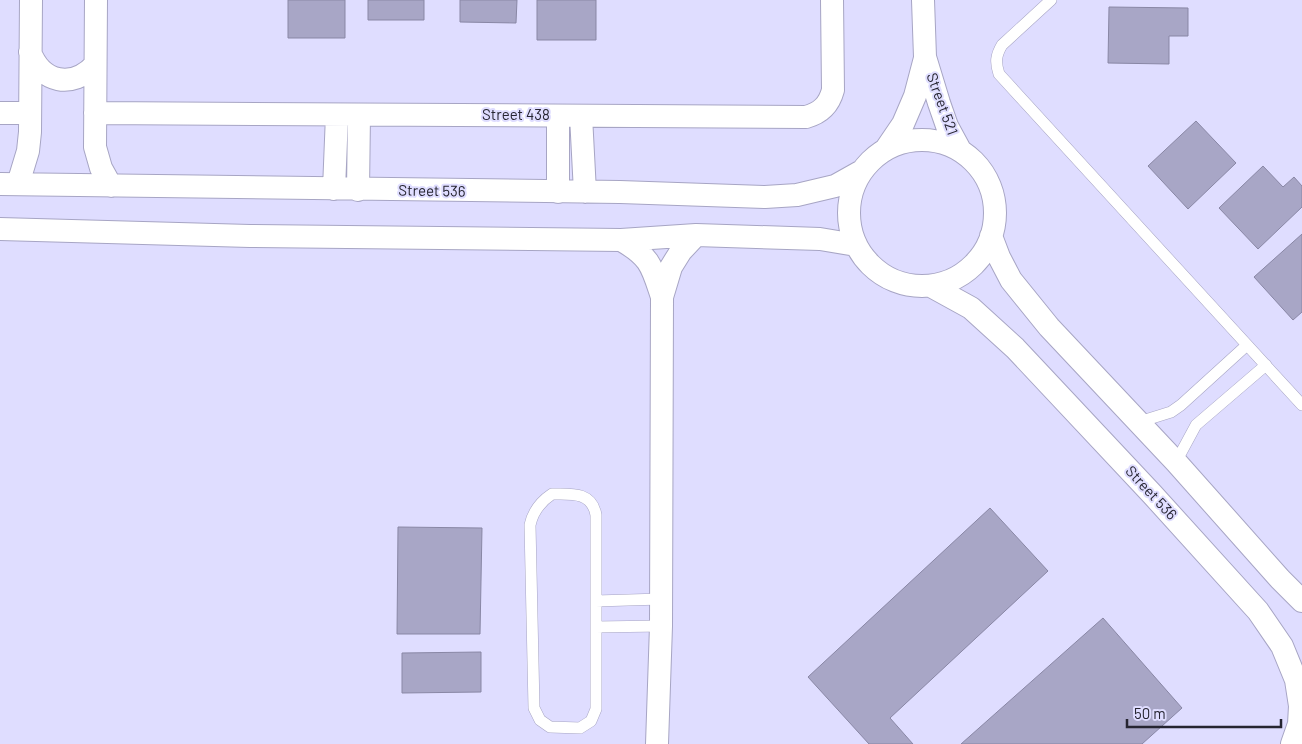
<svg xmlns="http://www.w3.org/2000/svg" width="1302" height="744" viewBox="0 0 1302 744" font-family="Barlow,sans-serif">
  <rect width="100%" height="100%" fill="#dfddff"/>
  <path fill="#a8a6c6" stroke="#8987a5" d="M288 0H345V38H288Z
    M368 0H424V20H368Z
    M460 0H517L516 23 460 22Z
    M537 0H596V40H537Z
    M1109 7 1188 8V36H1169V64L1108 63Z
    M1196 121 1236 163 1188 209 1148 166Z
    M1263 166 1283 187 1294 177 1302 186V207L1258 249 1219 208Z
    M1302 234V312L1293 320 1254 277Z
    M990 508 1048 571 890 718 913 744H869L808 677Z
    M398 527 482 528 480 634H397Z
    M1103 618 1182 708 1142 744H961Z
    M481 652V692L402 693V653Z"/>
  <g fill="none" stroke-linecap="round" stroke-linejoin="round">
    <defs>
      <path id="lane" d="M1051 0 1002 45C996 55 995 62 999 74L1302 405
        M1139 422 1171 412 1181 405 1247 345
        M1176 462 1196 425 1266 365
        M552 494C570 494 592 491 596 515V709L591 721 580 728 550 727 540 720 534 708 530 525C533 511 540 502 552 494Z
        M596 601 661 599
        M596 627 661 626"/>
      <path id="street" d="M96 0 95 147 101 168 111 186
        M923 0 925 57 939 103 947 126 960 150
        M30 52C42 83 72 89 95 65
        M0 113H29
        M95 113 806 117C821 113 829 105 833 90L832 0
        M558 116V192
        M581 116 585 192
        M849 213a73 73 0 1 1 146 0a73 73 0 1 1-146 0Z
        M886 149 903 124 915 96 925 58
        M0 184 620 192 765 197 797 195 835 186 860 172
        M18 184 28 151 30 132 31 0
        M334 189 337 115
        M358 190 359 115
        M0 229 250 236 621 240 696 235 820 239 856 245
        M991 236 999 257 1011 280 1049 327 1176 462 1280 579 1302 601
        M621 240C651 257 652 267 662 297
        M931 286 971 308 1015 348 1152 494 1258 611 1282 646 1296 680 1300 706 1299 724 1292 744
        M657 744 661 626 662 297 671 267 681 251 696 235"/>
    </defs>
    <use href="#lane" stroke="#a7a5c4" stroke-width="12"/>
    <use href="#street" stroke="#a7a5c4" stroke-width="24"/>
    <use href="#lane" stroke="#fff" stroke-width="11"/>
    <use href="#street" stroke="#fff" stroke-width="22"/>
  </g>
  <g text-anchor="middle" stroke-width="4" stroke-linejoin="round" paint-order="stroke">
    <g font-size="15" fill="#262531" stroke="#dfddff">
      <text transform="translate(942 104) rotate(70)" y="5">Street 521</text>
      <text x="516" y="120">Street 438</text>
      <text transform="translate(432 191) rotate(1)" y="5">Street 536</text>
      <text transform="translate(1151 493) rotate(47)" y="5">Street 536</text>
    </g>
  </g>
  <path d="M1127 719v8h154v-8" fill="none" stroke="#262531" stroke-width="2.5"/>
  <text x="1134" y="719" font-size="15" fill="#262531" stroke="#dfddff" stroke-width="4" paint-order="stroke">50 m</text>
</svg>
